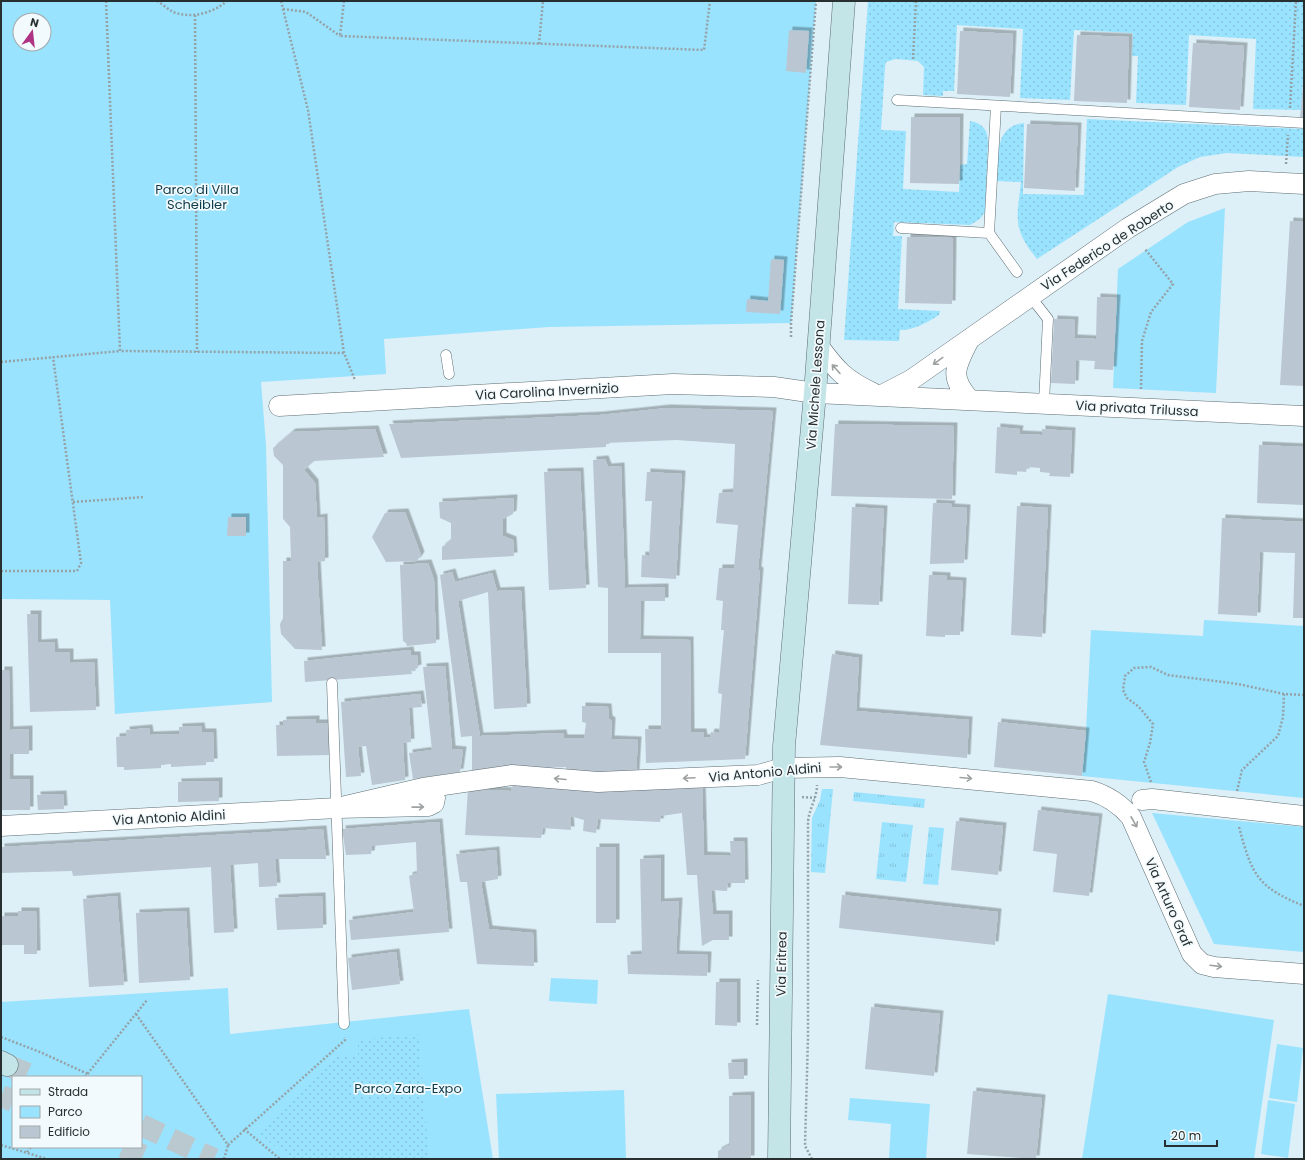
<svg xmlns="http://www.w3.org/2000/svg" width="1305" height="1160" viewBox="0 0 1305 1160" font-family="Poppins,sans-serif">
  <defs>
    <pattern id="grass-tufts" width="24" height="20" patternUnits="userSpaceOnUse"><rect width="24" height="20" fill="#9ae3fe"/><path d="M3 7l-1-3M5 7V3M7 7l1-3M15 17l-1-3M17 17v-4M19 17l1-3" fill="none" stroke="#85c3da"/></pattern>
    <pattern id="garden-dots" width="8" height="8" patternUnits="userSpaceOnUse"><rect width="8" height="8" fill="#9ae3fe"/><path d="M2 2h.1M6 6h.1" fill="none" stroke="#85c3da" stroke-width="1.8" stroke-linecap="round"/></pattern>
    <filter id="shadow"><feDropShadow dx="3.5" dy="-3.5" stdDeviation="0" flood-color="#0004"/></filter>
  </defs>
  <rect width="100%" height="100%" fill="#ddeff7"/>
  <path fill="url(#grass-tufts)" d="M822 789H833L825 873 811 872 812 818 820 800Z
    M854 792 925 799 924 808 853 801Z
    M882 822 913 825 906 882 876 879Z
    M929 827 944 828 938 885 923 884Z"/>
  <path fill="#9ae3fe" fill-rule="evenodd" d="M1 1H816L791 323 549 327 384 339 386 374 261 382 266 445 272 702 115 714 110 600 1 599ZM20 20H44V44H20Z
    M1225 208 1216 393 1113 388 1118 269 1188 222Z
    M1204 620 1304 626V798L1082 776 1086 731 1091 630 1203 636Z
    M1152 813 1304 827V952L1214 944Z
    M551 978 598 980 597 1004 549 1001Z
    M228 988 230 1034 469 1009 493 1159H1V1002ZM13 1077H141V1147H13Z
    M1108 994 1274 1020 1254 1159H1082Z
    M1277 1044 1303 1048 1297 1102 1269 1098Z
    M624 1090 626 1159H499L496 1094Z
    M850 1098 930 1104 926 1159H889L891 1124 848 1120Z
    M1268 1100 1295 1104 1288 1158 1261 1154Z"/>
  <path fill="url(#garden-dots)" d="M868 1H1304V68L1301 110 1253 109 1256 39 1189 35 1186 105 1136 103 1138 56H1132L1133 33 1074 30 1070 100 1020 98 1023 29 957 25 954 91H943V96L923 95 924 67 918 61 896 59 886 62 885 67 881 130 906 131 903 189 959 192 960 165 967 164 970 121C983 123 988 130 988 143L985 212 980 219 970 225 894 222 893 236H902L898 309 940 311 939 315C926 323 915 330 900 330L899 341 844 340Z
    M1087 119 1304 129V157L1227 153 1200 157 1178 167 1037 259C1012 228 1017 219 1021 182L997 181C998 158 994 126 1024 123L1023 194 1084 195Z
    M418 1034 429 1159H290L260 1134 335 1056 358 1055V1040Z"/>
  <path fill="#bac6d2" filter="url(#shadow)" d="M789 30 809 31 806 73 786 71Z
    M960 31 1013 34 1010 97 957 94Z
    M1077 35 1129 37 1127 103 1074 101Z
    M1193 43 1244 46 1240 110 1189 107Z
    M1303 84H1304V117H1300Z
    M911 117H960L959 184 910 183Z
    M1027 124 1078 126 1075 191 1024 188Z
    M1290 221 1304 222V386L1280 385Z
    M907 237 953 238 952 304 905 303Z
    M771 259 784 260 780 314 746 312 747 299 768 301Z
    M1097 297 1117 298 1113 370 1094 369 1095 361 1076 360 1075 384 1051 383 1054 319 1075 320 1074 338 1096 339Z
    M667 408 773 411 758 570 760 571 745 759 646 763 645 729H661V653H608V588L598 587 593 460 605 459 608 467 621 466 625 588 665 587V601H641L640 639 690 640 691 732H703L704 738 710 737 711 732 719 733 722 694 718 693 724 630H721L723 601 716 600 719 568H734L738 525 716 523 719 493 733 492 735 444 676 440 606 443V447L401 458 389 424 600 415Z
    M835 424 954 426 952 499 831 496Z
    M997 427 1020 429 1019 434 1042 435V429L1072 431 1070 477 1049 476 1050 473 1040 472V468L1027 467 1026 472 1017 471V475L995 473Z
    M375 429 384 457 314 461 304 470 315 483 317 518 324 517 325 561 317 562 322 650 295 649 281 634 280 624 283 618V561H291L290 527 283 519V465L274 456 273 448 292 432Z
    M1259 445 1304 447V505L1257 503Z
    M580 471 586 588 549 590 544 472Z
    M647 472 682 474 676 579 641 577 642 555 649 556 652 501H645Z
    M514 498 513 514 503 519V536L513 540 514 556 442 560V547L451 540V523L440 518 439 502Z
    M933 503 952 504 951 507 967 508 964 563 930 564Z
    M1017 506 1048 508 1042 637 1011 635Z
    M852 507 884 509 879 605 848 604Z
    M405 512 421 555 417 561 386 562 372 537 385 513Z
    M228 517H246V536H227Z
    M1222 518 1304 522V618H1293L1295 553 1260 552 1257 616 1218 614Z
    M428 563 434 580 436 643 407 646 406 643 403 641 400 565Z
    M452 572 455 582 492 573 497 591 521 590 527 707 494 709 488 592 458 601 480 736 563 733 564 738H584L586 723 582 722V706L608 707 609 719 612 721 611 739 638 740 636 773 566 771V767L472 771V736L461 737 440 575Z
    M929 575 947 576V580L963 581 960 635H945V637L926 636Z
    M27 614H38V643L54 642 55 652H70V663L94 662 96 710 30 712Z
    M410 650 411 655H417L418 668 411 670 412 674 305 682 304 661Z
    M832 654 859 658 856 711 969 720 967 758 820 745Z
    M445 666 452 749 463 750 460 772 413 779 409 753 432 750 423 667Z
    M1 670H9L10 730 29 729V754H10V779H30V810H1Z
    M420 694 422 707 409 708 411 742 403 743 405 780 372 785 366 746 358 747 361 776 346 777 341 702Z
    M316 719V723H329L331 755 277 756 276 725H283V720Z
    M998 722 1086 731 1082 776 994 767Z
    M201 726 202 732H213L214 762H206V765L171 767V764L161 765V768L124 770V767H117L116 737 127 736 126 730 149 728 150 735 179 734V727Z
    M219 781V801L178 802V782Z
    M514 782 595 792 702 783 704 855 731 856 730 841H744L745 883H728L727 891 711 890 713 914H729V940H713L702 946 697 875H687L682 813 661 816 660 822 598 819 596 833 583 831 584 820 570 816 571 830 543 828 541 838 465 835 468 789 511 791Z
    M63 794 64 809 38 810 37 795Z
    M1038 810 1099 817 1089 896 1053 892 1057 854 1033 851Z
    M956 821 1003 826 998 875 951 870Z
    M439 822 449 932 351 940 349 920 414 912 409 876 417 873 416 842 372 846 371 854 346 855 342 829Z
    M323 829 326 859H275L277 886 259 887 258 863 230 865 234 932 214 933 211 867 73 876 72 871 1 873V847Z
    M596 847H616V923H596Z
    M496 850 498 879 481 882 489 929 533 933 534 966 477 964 467 882H460L456 854Z
    M661 858V902L679 901 676 954 708 955 707 976 628 974 627 955 642 954 640 859Z
    M842 895 998 912 995 945 839 928Z
    M117 896 124 985 89 987 83 899Z
    M322 896 323 928 277 930 275 898Z
    M18 911H36L37 954H24V945H1V916H18Z
    M186 911 190 980 139 983 136 913Z
    M396 952 400 984 352 990 348 958Z
    M716 982H737V1026L715 1025Z
    M871 1007 940 1014 934 1076 865 1069Z
    M744 1062V1079H729L728 1063Z
    M973 1091 1042 1098 1036 1159 967 1154Z
    M751 1095V1159H718V1151L729 1145V1096Z"/>
  <g fill="none" stroke-linecap="round" stroke-linejoin="round">
    <path stroke="#b9c9cf" stroke-width="22" stroke-dasharray="22 11" stroke-linecap="butt" d="M7 1065 35 1077
      M1 1096 13 1101
      M141 1125 214 1159
      M123 1147 151 1159"/>
    <defs>
      <path id="lane" d="M897 100 1304 123
        M996 106 989 233 1017 272
        M901 228 989 233
        M1030 296 1048 319 1044 403
        M446 355 449 374
        M332 683 344 1024"/>
      <path id="street" d="M969 340C956 366 948 376 970 400
        M818 345C836 370 845 380 873 393
        M880 396 911 380 1128 228 1184 194 1215 184 1249 181 1304 184
        M279 406 673 384 774 387 815 393 880 396 1304 416
        M1142 800 1152 799 1304 816
        M337 808 423 788 512 775 598 782 758 775 783 768 840 767 1092 791C1108 796 1120 804 1131 817L1192 954 1202 964 1214 967 1304 974
        M1 826 337 808 428 806 434 803 435 798 430 791 423 788"/>
      <path id="secondary" d="M1 1062 7 1065
        M779 1159 784 746 815 393 844 1"/>
    </defs>
    <use href="#lane" stroke="#5d6d73" stroke-width="11"/>
    <use href="#street" stroke="#5d6d73" stroke-width="21"/>
    <use href="#secondary" stroke="#5d6d73" stroke-width="23"/>
    <path stroke="#94a2a7" stroke-width="2.5" stroke-dasharray="2 2" stroke-linecap="butt" d="M106 1 120 351 344 353
      M157 1C162 4 168 9 173 12 192 19 213 13 227 1
      M281 1 308 110 344 353 355 380
      M344 1 340 36 704 50 710 1
      M283 9 306 12 340 36
      M195 15 197 352
      M539 44 543 1
      M913 59 916 1
      M1290 108 1296 1
      M1286 164 1288 135
      M791 337V323L816 1
      M1 362 120 351
      M1141 389 1142 341 1151 312 1173 284 1145 249
      M73 502 144 497
      M1 571H77L81 563 53 357
      M1151 782 1144 762 1150 743 1153 724 1139 707 1127 698 1123 690 1125 676 1134 668 1151 667 1168 675 1238 684 1284 694 1304 695
      M1237 791 1242 770 1278 736 1283 717 1284 694
      M802 797 815 798
      M1239 827C1252 875 1257 887 1304 906
      M136 1014 228 1145 345 1040V1037
      M757 1025 758 980
      M1 1037 40 1052 88 1074
      M85 1077 147 1000
      M244 1129 280 1159
      M1 1145 47 1159
      M27 1152 31 1147
      M224 1159 228 1145
      M812 1159 805 1146 808 1037V822C809 809 817 798 817 785
      M1304 1159V1158"/>
    <use href="#lane" stroke="#fff" stroke-width="10"/>
    <use href="#street" stroke="#fff" stroke-width="20"/>
    <use href="#secondary" stroke="#c3e5e7" stroke-width="22"/>
  </g>
  <defs><path id="oneway-shaft" d="M-6 0H5M1.5-3L5.5 0L1.5 3" fill="none" stroke-width="1.6" stroke-linecap="round" stroke-linejoin="round"/></defs>
  <g stroke="#9ea1a2">
    <use href="#oneway-shaft" transform="translate(938 361) rotate(144)"/>
    <use href="#oneway-shaft" transform="translate(836 369) rotate(-132)"/>
    <use href="#oneway-shaft" transform="translate(836 767)"/>
    <use href="#oneway-shaft" transform="translate(689 778) rotate(177)"/>
    <use href="#oneway-shaft" transform="translate(966 778) rotate(5)"/>
    <use href="#oneway-shaft" transform="translate(560 779) rotate(-175)"/>
    <use href="#oneway-shaft" transform="translate(418 807) rotate(-1)"/>
    <use href="#oneway-shaft" transform="translate(1134 822) rotate(61)"/>
    <use href="#oneway-shaft" transform="translate(1216 966) rotate(7)"/>
  </g>
  <g text-anchor="middle" stroke-width="3.5" stroke-linejoin="round" paint-order="stroke">
    <g font-size="13" fill="#0e3b49" stroke="#f3fafd">
      <text x="197" y="194">Parco di Villa<tspan x="197" dy="15">Scheibler</tspan></text>
      <text x="408" y="1093">Parco Zara-Expo</text>
    </g>
    <g font-size="13" fill="#282f31" stroke="#f3fafd">
      <text transform="translate(1107 245) rotate(-33)" y="5">Via Federico de Roberto</text>
      <text transform="translate(815 385) rotate(-86)" y="5">Via Michele Lessona</text>
      <text transform="translate(547 391) rotate(-3)" y="5">Via Carolina Invernizio</text>
      <text transform="translate(1137 408) rotate(3)" y="5">Via privata Trilussa</text>
      <text transform="translate(765 772) rotate(-5)" y="5">Via Antonio Aldini</text>
      <text transform="translate(169 817) rotate(-3)" y="5">Via Antonio Aldini</text>
      <text transform="translate(1169 902) rotate(66)" y="5">Via Arturo Graf</text>
      <text transform="translate(781 964) rotate(-89)" y="5">Via Eritrea</text>
    </g>
  </g>
  <rect width="1305" height="1160" fill="none" stroke="#282f31" stroke-width="4"/>
  <rect x="12" y="1076" width="130" height="72" fill="#f3fafd" stroke="#a2a9ab"/>
  <rect x="20" y="1089" width="20" height="6" fill="#c3e5e7" stroke="#a2a9ab"/>
  <text x="48" y="1096" font-size="12" fill="#282f31">Strada</text>
  <rect x="20" y="1106" width="20" height="12" fill="#9ae3fe" stroke="#a2a9ab"/>
  <text x="48" y="1116" font-size="12" fill="#282f31">Parco</text>
  <rect x="20" y="1126" width="20" height="12" fill="#bac6d2" stroke="#a2a9ab"/>
  <text x="48" y="1136" font-size="12" fill="#282f31">Edificio</text>
  <g transform="translate(32 32) rotate(15)"><circle r="19" fill="#f3fafd" stroke="#a2a9ab"/>
  <path d="M0-3L7 15L0 10L-7 15Z" fill="#af3385"/>
  <text y="-6" font-size="11" font-weight="bold" text-anchor="middle" fill="#282f31">N</text>
  </g>
  <path d="M1165 1140v6h52v-6" fill="none" stroke="#282f31" stroke-width="2"/>
  <text x="1171" y="1140" font-size="12" fill="#282f31" stroke="#f3fafd" stroke-width="3" paint-order="stroke">20 m</text>
</svg>
